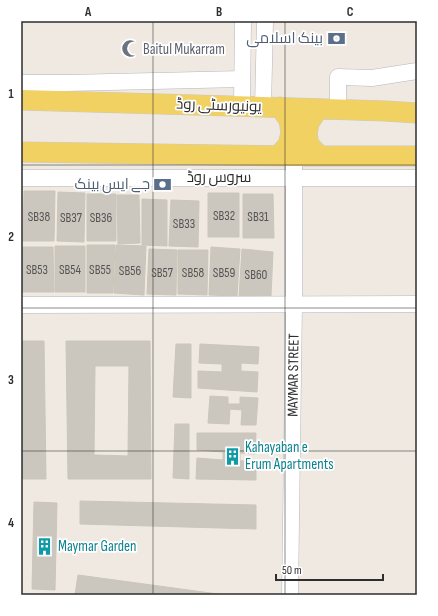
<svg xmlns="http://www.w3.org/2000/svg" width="438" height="616" viewBox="0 0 438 616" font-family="'Sofia Sans Condensed',Cairo,sans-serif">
  <rect width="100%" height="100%" fill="#efe9e1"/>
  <path fill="#cbc7bf" stroke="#cbc5ba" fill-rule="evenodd" d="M24 191H55L54 241H23Z
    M58 192 85 193 84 242 57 241Z
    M208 193H239V237H208Z
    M87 194H116V241H87Z
    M243 194H273L274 238H243Z
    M117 195H139L140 243 118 244Z
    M142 199 167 200V246L142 245Z
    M171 200 199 201 198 247 169 246Z
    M87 245H115L113 293H87Z
    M116 245 146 246 144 295 114 293Z
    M55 246H85V292H55Z
    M21 247H53L54 292H22Z
    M211 247 240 249 237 296 209 295Z
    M149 249 177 250 176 295 147 294Z
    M242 249 273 252 271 296 239 297Z
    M178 250H208L207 295 178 294Z
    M21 341H44L46 479H21Z
    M66 341H150L151 479H68ZM95 366H129L128 456 94 455Z
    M176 344H191V398L173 397Z
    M200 344 259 347 258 364 241 363V371L258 372 257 392 198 388V371L222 372V364L199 363Z
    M210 396 228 397V404H240V397L258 398 256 425H241L242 410 230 409 229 424 208 423Z
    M175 424H189V479L173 478Z
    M197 433H256L255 454 240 453V461L256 460V480L196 479 197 458 223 460V452L197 450Z
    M80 501 256 505V529L80 524Z
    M34 502 57 503 55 590 32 589Z
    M78 575 225 595H75Z"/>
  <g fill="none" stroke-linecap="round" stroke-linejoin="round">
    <defs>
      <g id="minor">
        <path d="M21 83H66L242 79"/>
        <path d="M242 106 243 21"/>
        <path d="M263 107 265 21"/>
        <path d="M338 110V77L372 78 417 71"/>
        <path d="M21 178H417"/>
        <path d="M21 305 417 304"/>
        <path id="s1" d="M290 595 294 305V156"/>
      </g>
      <path id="major" d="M21 100 263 107 385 111 417 113
        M318 109 309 123 307 134 309 145 319 155
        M21 152 294 156H417
        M279 155 288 145 291 133 289 120 280 107"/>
    </defs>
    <use href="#minor" stroke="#b4b7c1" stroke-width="17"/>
    <use href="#major" stroke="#c9c9c9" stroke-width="21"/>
    <use href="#minor" stroke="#fff" stroke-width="16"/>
    <use href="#major" stroke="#f2d163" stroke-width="20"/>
  </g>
  <path fill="none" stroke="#2e2e2e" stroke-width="1" stroke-opacity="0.55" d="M153 21V595M285 21V595M21 165H417M21 308H417M21 451H417"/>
  <defs>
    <symbol id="bank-bare" viewBox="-9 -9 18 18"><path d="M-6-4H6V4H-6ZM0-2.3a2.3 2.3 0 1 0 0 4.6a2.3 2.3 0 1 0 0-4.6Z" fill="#5c6f8a" stroke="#fff" stroke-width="2.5" paint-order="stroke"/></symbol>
    <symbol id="mosque-bare" viewBox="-9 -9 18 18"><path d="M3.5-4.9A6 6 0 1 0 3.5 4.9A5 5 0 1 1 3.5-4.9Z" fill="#6b7280" stroke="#fff" stroke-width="2.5" paint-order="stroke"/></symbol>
    <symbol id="building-bare" viewBox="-9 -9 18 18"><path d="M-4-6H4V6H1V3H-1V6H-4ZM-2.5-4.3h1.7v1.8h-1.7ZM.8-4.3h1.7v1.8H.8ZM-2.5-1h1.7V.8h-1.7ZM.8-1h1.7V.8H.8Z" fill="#0f9aa8" stroke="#fff" stroke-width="2.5" paint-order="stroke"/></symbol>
  </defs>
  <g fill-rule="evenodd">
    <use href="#bank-bare" x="324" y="26" width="25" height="25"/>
    <use href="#mosque-bare" x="118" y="36" width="25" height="25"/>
    <use href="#bank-bare" x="150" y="172" width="25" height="25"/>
    <use href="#building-bare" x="220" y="444" width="25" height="25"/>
    <use href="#building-bare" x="32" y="534" width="25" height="25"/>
  </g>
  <g text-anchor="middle" stroke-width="3.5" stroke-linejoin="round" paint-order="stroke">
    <g font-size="13" fill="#555452">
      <text x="224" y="220">SB32</text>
      <text x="39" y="221">SB38</text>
      <text x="258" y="221">SB31</text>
      <text x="71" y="222">SB37</text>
      <text x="101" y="222">SB36</text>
      <text x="184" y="228">SB33</text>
      <text x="37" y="274">SB53</text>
      <text x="70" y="274">SB54</text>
      <text x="100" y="274">SB55</text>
      <text x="130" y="275">SB56</text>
      <text x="162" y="277">SB57</text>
      <text x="193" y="277">SB58</text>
      <text x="224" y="277">SB59</text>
      <text x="256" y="279">SB60</text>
    </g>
    <g font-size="15" fill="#4e5e75" stroke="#fff" text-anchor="end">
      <text x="323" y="43">بینک اسلامی</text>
      <text x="150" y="189">جے ایس بینک</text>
    </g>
    <g font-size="15" fill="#5b616d" stroke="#fff" text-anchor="start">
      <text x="143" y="54">Baitul Mukarram</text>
    </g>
    <g font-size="15" fill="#2e2e2e" stroke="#fff">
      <text transform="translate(219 105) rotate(2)" y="5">یونیورسٹی روڈ</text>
      <text x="219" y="182">سروس روڈ</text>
      <text dy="5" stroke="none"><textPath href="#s1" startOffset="220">MAYMAR STREET</textPath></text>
    </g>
    <g font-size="15" fill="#0d838f" stroke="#fff" text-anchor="start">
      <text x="245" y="452">Kahayaban e<tspan x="245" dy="17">Erum Apartments</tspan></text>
      <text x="58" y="551">Maymar Garden</text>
    </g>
  </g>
  <rect width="438" height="616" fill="none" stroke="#ffffff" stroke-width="44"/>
  <path d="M276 574v6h107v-6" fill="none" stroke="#2e2e2e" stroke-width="2"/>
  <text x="282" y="574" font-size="12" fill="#2e2e2e" stroke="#ffffff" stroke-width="3" paint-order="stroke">50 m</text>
  <rect x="22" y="22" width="394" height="572" fill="none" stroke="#2e2e2e" stroke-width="1.5"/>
  <g font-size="13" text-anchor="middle" font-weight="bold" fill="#2e2e2e">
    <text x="88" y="16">A</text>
    <text x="219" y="16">B</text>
    <text x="350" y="16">C</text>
    <text x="11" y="98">1</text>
    <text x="11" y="241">2</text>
    <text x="11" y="384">3</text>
    <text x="11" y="527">4</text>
  </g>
</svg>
